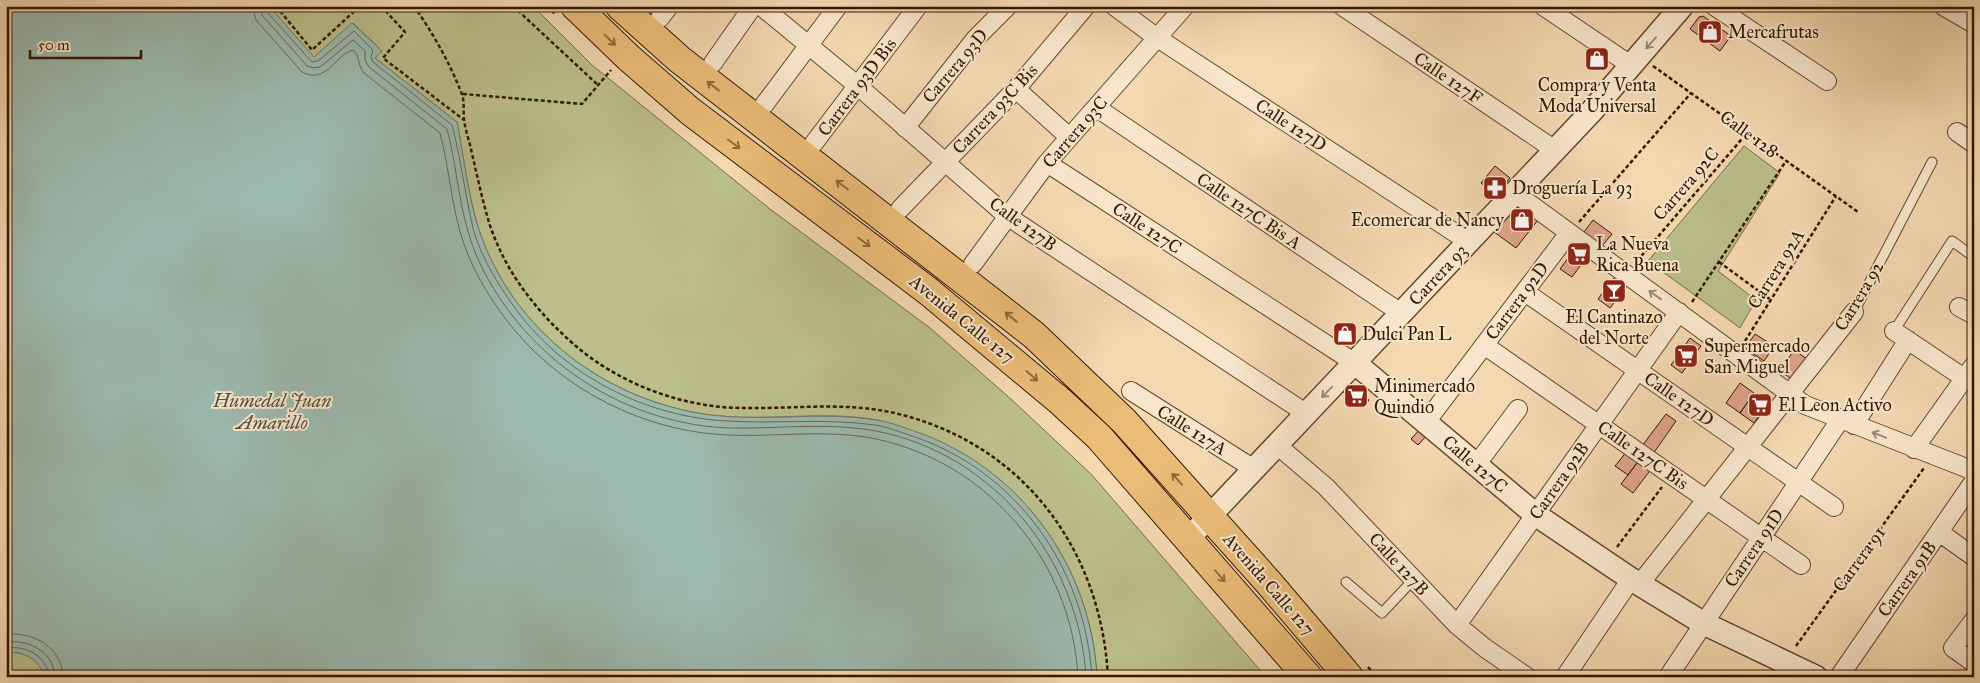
<svg xmlns="http://www.w3.org/2000/svg" width="1980" height="683" viewBox="0 0 1980 683" font-family="'IM FELL Great Primer',serif">
  <rect width="100%" height="100%" fill="#f4d8b0"/>
  <filter id="stains"><feTurbulence type="fractalNoise" baseFrequency=".004" numOctaves="4"/><feColorMatrix values="0 0 0 0 .2 0 0 0 0 .09 0 0 0 0 .02 0 0 0 .5 -.17"/></filter>
  <radialGradient id="worn" r=".72"><stop offset=".6" stop-color="#630" stop-opacity="0"/><stop offset="1" stop-color="#630" stop-opacity=".3"/></radialGradient>
  <path fill="#bbbf8b" stroke="#776b46" d="M269 6H533L592 65 770 209 930 328 1012 400 1091 474 1266 677H1097C1091 564 1018 464 909 430 899 427 888 422 877 420 822 410 765 422 710 415 606 401 513 331 479 230 468 196 464 158 457 122L375 58 381 50 353 23 314 58Z
    M1744 146 1780 173 1718 271 1756 300 1740 328 1648 261Z
    M6 653C24 650 41 660 44 677H6Z"/>
  <path fill="#9cb9ae" stroke="#727869" d="M6 6H269L314 57 352 23 382 51 375 58 457 122C464 158 468 196 479 230 513 331 606 401 710 415 766 422 822 411 877 420 890 422 902 427 914 431 1020 467 1091 566 1097 677H44C40 660 24 650 6 653Z"/>
  <g fill="none" stroke-linecap="round" stroke-linejoin="round">
    <path stroke="#686858" stroke-width="1" d="M252 6 256 20 302 72C326 85 335 55 353 50 360 55 357 65 364 73L440 133C449 166 451 202 461 235 470 266 488 296 508 322 560 389 644 432 729 435 777 437 828 429 876 439 989 463 1072 562 1078 677
      M259 6 262 15 307 66 314 68 320 67 353 40 365 51V60L369 67 447 129C456 162 458 198 468 231 476 262 495 294 515 319 566 383 646 425 729 428 778 429 828 422 876 431 994 454 1079 559 1086 677
      M266 6 267 12 312 62 318 61 354 31 373 50 371 57 373 62 452 125C461 159 465 194 473 228 481 258 500 288 518 312 567 377 647 417 727 421 777 424 826 418 875 425 888 427 900 432 912 436 1017 471 1085 568 1092 677
      M6 634C34 632 62 647 63 677
      M6 642C29 639 54 652 55 677
      M6 648C26 645 47 656 49 677"/>
  </g>
  <path fill="#dfa48c" stroke="#331701" d="M1703 16 1731 36 1720 51 1690 29 1699 17Z
    M1592 50 1607 61 1604 71 1587 57Z
    M1495 166 1510 178 1496 195 1481 183Z
    M1515 203 1538 220 1516 248 1494 232Z
    M1593 220 1612 234 1602 246 1584 232Z
    M1577 246 1589 254 1572 277 1560 269Z
    M1617 274 1629 283 1610 308 1598 299Z
    M1344 331 1353 338 1351 341 1347 342 1340 336Z
    M1755 334 1774 346 1764 361 1745 348Z
    M1690 338 1701 346 1682 373 1671 365Z
    M1794 350 1807 359 1793 380 1780 371Z
    M1349 383 1369 400 1363 408 1342 391Z
    M1740 383 1754 393 1740 413 1726 403Z
    M1754 393 1768 403 1754 423 1740 413Z
    M1666 414 1676 421 1653 454 1642 446Z
    M1422 427 1429 433 1418 445 1411 439Z
    M1628 450 1640 459 1628 475 1615 466Z
    M1640 459 1652 468 1633 493 1621 484Z"/>
  <g fill="none" stroke-linecap="round" stroke-linejoin="round">
    <defs>
      <path id="service" d="M1854 312 1932 162
        M1894 331 1952 241 1974 257
        M1346 582 1382 613 1413 580"/>
      <path id="minor" d="M761 6 858 86 1007 216 1307 414
        M1114 6 1156 37 1469 242
        M1342 6 1555 150
        M1543 6 1632 66
        M1714 6 1827 81
        M1943 6 1974 24
        M660 18 669 6
        M713 63 753 6
        M1016 89 1069 137
        M764 105 838 6
        M1097 108 1401 313
        M905 128 976 38 1008 6
        M1957 132 1974 144
        M814 143 918 6
        M1047 163 1355 363
        M1515 193 1805 405 1974 471
        M900 209 1016 89 1086 6
        M973 264 1047 163 1185 6
        M1525 292 1834 507
        M1959 307 1974 315
        M1894 331 1964 378
        M1484 345 1801 565
        M1131 391 1254 469
        M1426 422 1569 233
        M1854 425 1908 340
        M1277 445 1326 487 1457 625 1485 648 1527 677
        M1914 449 1974 365
        M1476 465 1518 409
        M1939 532 1974 557
        M1639 585 1854 312
        M1974 620 1953 648 1974 663
        M1457 625 1679 312
        M1565 677 1631 579
        M1668 677 1840 420
        M1839 677 1974 481"/>
      <path id="tertiary" d="M1355 363 1536 515 1631 579 1703 623 1816 677
        M1188 539 1591 112 1682 6"/>
      <path id="primary" d="M575 6 629 58 690 111 928 291 1060 401 1099 437 1308 677
        M620 6 679 59 1034 335 1124 421 1269 583 1349 677"/>
    </defs>
    <use href="#service" stroke="#63472d" stroke-width="11"/>
    <use href="#minor" stroke="#63472d" stroke-width="20"/>
    <use href="#tertiary" stroke="#63472d" stroke-width="25"/>
    <use href="#primary" stroke="#331701" stroke-width="30"/>
    <path stroke="#331701" stroke-width="2.5" stroke-dasharray="4 2.5" stroke-linecap="butt" d="M276 6 312 50 360 6
      M381 6 405 32 383 58 464 120
      M414 6C432 32 450 63 461 92 465 100 463 110 464 119 465 128 468 137 470 145 476 170 481 195 488 219 503 270 538 314 577 347 622 385 685 408 743 408 791 409 842 402 890 412 1020 440 1101 547 1108 677
      M513 6 598 85
      M547 6 555 14
      M1653 66 1858 212
      M463 94 582 104 611 70
      M1579 222 1691 93
      M1637 261 1747 133
      M1719 262 1771 300
      M1692 302 1786 161
      M1745 341 1836 196
      M1617 547 1662 487
      M1796 646 1924 468
      M1368 667 1377 677"/>
    <use href="#service" stroke="#f8e6cc" stroke-width="9"/>
    <use href="#minor" stroke="#f8e6cc" stroke-width="18"/>
    <use href="#tertiary" stroke="#f8e6cc" stroke-width="22"/>
    <use href="#primary" stroke="#eabc78" stroke-width="28"/>
  </g>
  <defs><path id="oneway-shaft" d="M-6 0H5M1.5-3L5.5 0L1.5 3" fill="none" stroke-width="1.6" stroke-linecap="round" stroke-linejoin="round" transform="scale(1.25)"/></defs>
  <g stroke="#8e6a3c">
    <use href="#oneway-shaft" transform="translate(610 40) rotate(44)"/>
    <use href="#oneway-shaft" transform="translate(713 86) rotate(-142)"/>
    <use href="#oneway-shaft" transform="translate(734 144) rotate(37)"/>
    <use href="#oneway-shaft" transform="translate(842 185) rotate(-143)"/>
    <use href="#oneway-shaft" transform="translate(864 242) rotate(37)"/>
    <use href="#oneway-shaft" transform="translate(1011 317) rotate(-140)"/>
    <use href="#oneway-shaft" transform="translate(1032 376) rotate(41)"/>
    <use href="#oneway-shaft" transform="translate(1177 479) rotate(-132)"/>
    <use href="#oneway-shaft" transform="translate(1220 576) rotate(49)"/>
  </g>
  <g stroke="#9f8971">
    <use href="#oneway-shaft" transform="translate(1651 43) rotate(131)"/>
    <use href="#oneway-shaft" transform="translate(1655 295) rotate(-144)"/>
    <use href="#oneway-shaft" transform="translate(1327 392) rotate(134)"/>
    <use href="#oneway-shaft" transform="translate(1879 435) rotate(-159)"/>
  </g>
  <defs>
    <symbol id="shop-square" viewBox="-11 -11 22 22"><rect x="-9" y="-9" width="18" height="18" rx="4" fill="#8f2418" stroke="#f8e6cc"/><path d="M-5-2.5h2.3a2.7 3.5 0 0 1 5.4 0H5L5.5 6h-11ZM-1.5-2.5h3a1.5 2.3 0 0 0-3 0Z" fill="#fff"/></symbol>
    <symbol id="pharmacy-square" viewBox="-11 -11 22 22"><rect x="-9" y="-9" width="18" height="18" rx="4" fill="#8f2418" stroke="#f8e6cc"/><path d="M-2-6h4v4h4v4h-4v4h-4v-4h-4v-4h4Z" fill="#fff"/></symbol>
    <symbol id="supermarket-square" viewBox="-11 -11 22 22"><rect x="-9" y="-9" width="18" height="18" rx="4" fill="#8f2418" stroke="#f8e6cc"/><path d="M-6-5.5h2.5l.6 2H6L4.5 2H-2.5L-4.4-4H-6ZM-1.5 3.2a1.3 1.3 0 1 0 .1 0ZM3 3.2a1.3 1.3 0 1 0 .1 0Z" fill="#fff"/></symbol>
    <symbol id="bar-square" viewBox="-11 -11 22 22"><rect x="-9" y="-9" width="18" height="18" rx="4" fill="#8f2418" stroke="#f8e6cc"/><path d="M-6-5H6L.8 .8V4.5H3.5V6h-7V4.5H-.8V.8Z" fill="#fff"/></symbol>
  </defs>
  <g fill-rule="evenodd">
    <use href="#shop-square" x="1696" y="18" width="28" height="28"/>
    <use href="#shop-square" x="1583" y="45" width="28" height="28"/>
    <use href="#pharmacy-square" x="1481" y="174" width="28" height="28"/>
    <use href="#shop-square" x="1508" y="206" width="28" height="28"/>
    <use href="#supermarket-square" x="1565" y="240" width="28" height="28"/>
    <use href="#bar-square" x="1600" y="277" width="28" height="28"/>
    <use href="#shop-square" x="1331" y="320" width="28" height="28"/>
    <use href="#supermarket-square" x="1672" y="342" width="28" height="28"/>
    <use href="#supermarket-square" x="1342" y="382" width="28" height="28"/>
    <use href="#supermarket-square" x="1746" y="391" width="28" height="28"/>
  </g>
  <g text-anchor="middle" stroke-width="4" stroke-linejoin="round" paint-order="stroke">
    <g font-size="18" fill="#331701" stroke="#f8e6cc" text-anchor="start">
      <text x="1728" y="38">Mercafrutas</text>
      <text x="1597" y="91" text-anchor="middle">Compra y Venta<tspan x="1597" dy="21">Moda Universal</tspan></text>
      <text x="1512" y="194">Droguería La 93</text>
      <text x="1504" y="226" text-anchor="end">Ecomercar de Nancy</text>
      <text x="1596" y="250">La Nueva<tspan x="1596" dy="21">Rica Buena</tspan></text>
      <text x="1614" y="323" text-anchor="middle">El Cantinazo<tspan x="1614" dy="21">del Norte</tspan></text>
      <text x="1362" y="340">Dulci Pan L</text>
      <text x="1704" y="352">Supermercado<tspan x="1704" dy="21">San Miguel</tspan></text>
      <text x="1374" y="392">Minimercado<tspan x="1374" dy="21">Quindio</tspan></text>
      <text x="1778" y="411">El Leon Activo</text>
    </g>
    <g font-size="18" fill="#331701" stroke="#f8e6cc">
      <text transform="translate(955 66) rotate(-50)" y="6">Carrera 93D</text>
      <text transform="translate(1448 78) rotate(34)" y="6">Calle 127F</text>
      <text transform="translate(857 87) rotate(-53)" y="6">Carrera 93D Bis</text>
      <text transform="translate(995 109) rotate(-47)" y="6">Carrera 93C Bis</text>
      <text transform="translate(1291 125) rotate(33)" y="6">Calle 127D</text>
      <text transform="translate(1075 132) rotate(-49)" y="6">Carrera 93C</text>
      <text transform="translate(1749 134) rotate(36)" y="6">Calle 128</text>
      <text transform="translate(1686 184) rotate(-49)" y="6">Carrera 92C</text>
      <text transform="translate(1249 211) rotate(34)" y="6">Calle 127C Bis A</text>
      <text transform="translate(1023 224) rotate(36)" y="6">Calle 127B</text>
      <text transform="translate(1147 228) rotate(33)" y="6">Calle 127C</text>
      <text transform="translate(1776 269) rotate(-58)" y="6">Carrera 92A</text>
      <text transform="translate(1438 275) rotate(-47)" y="6">Carrera 93</text>
      <text transform="translate(1859 296) rotate(-59)" y="6">Carrera 92</text>
      <text transform="translate(1517 301) rotate(-53)" y="6">Carrera 92D</text>
      <text transform="translate(962 319) rotate(39)" y="6">Avenida Calle 127</text>
      <text transform="translate(1679 399) rotate(35)" y="6">Calle 127D</text>
      <text transform="translate(1192 430) rotate(32)" y="6">Calle 127A</text>
      <text transform="translate(1643 455) rotate(35)" y="6">Calle 127C Bis</text>
      <text transform="translate(1475 464) rotate(40)" y="6">Calle 127C</text>
      <text transform="translate(1559 481) rotate(-55)" y="6">Carrera 92B</text>
      <text transform="translate(1754 548) rotate(-56)" y="6">Carrera 91D</text>
      <text transform="translate(1859 559) rotate(-54)" y="6">Carrera 91</text>
      <text transform="translate(1399 564) rotate(47)" y="6">Calle 127B</text>
      <text transform="translate(1907 579) rotate(-55)" y="6">Carrera 91B</text>
      <text transform="translate(1269 584) rotate(49)" y="6">Avenida Calle 127</text>
    </g>
    <g font-size="19" font-style="italic" fill="#58503e" stroke="#f8e6cc">
      <text x="272" y="407">Humedal Juan<tspan x="272" dy="22">Amarillo</tspan></text>
    </g>
  </g>
  <rect width="1980" height="683" fill="none" stroke="#f4d8b0" stroke-width="25"/>
  <rect x="8" y="8" width="1965" height="668" fill="none" stroke="#331701" stroke-width="2.5"/>
  <rect x="12" y="12" width="1955" height="658" fill="none" stroke="#331701"/>
  <path d="M30 50v8h111v-8" fill="none" stroke="#331701" stroke-width="2.5"/>
  <text x="38" y="50" font-size="15" fill="#331701" stroke="#f8e6cc" stroke-width="4" paint-order="stroke">50 m</text>
  <rect width="100%" height="100%" filter="url(#stains)"/>
  <rect width="100%" height="100%" fill="url(#worn)"/>
</svg>
